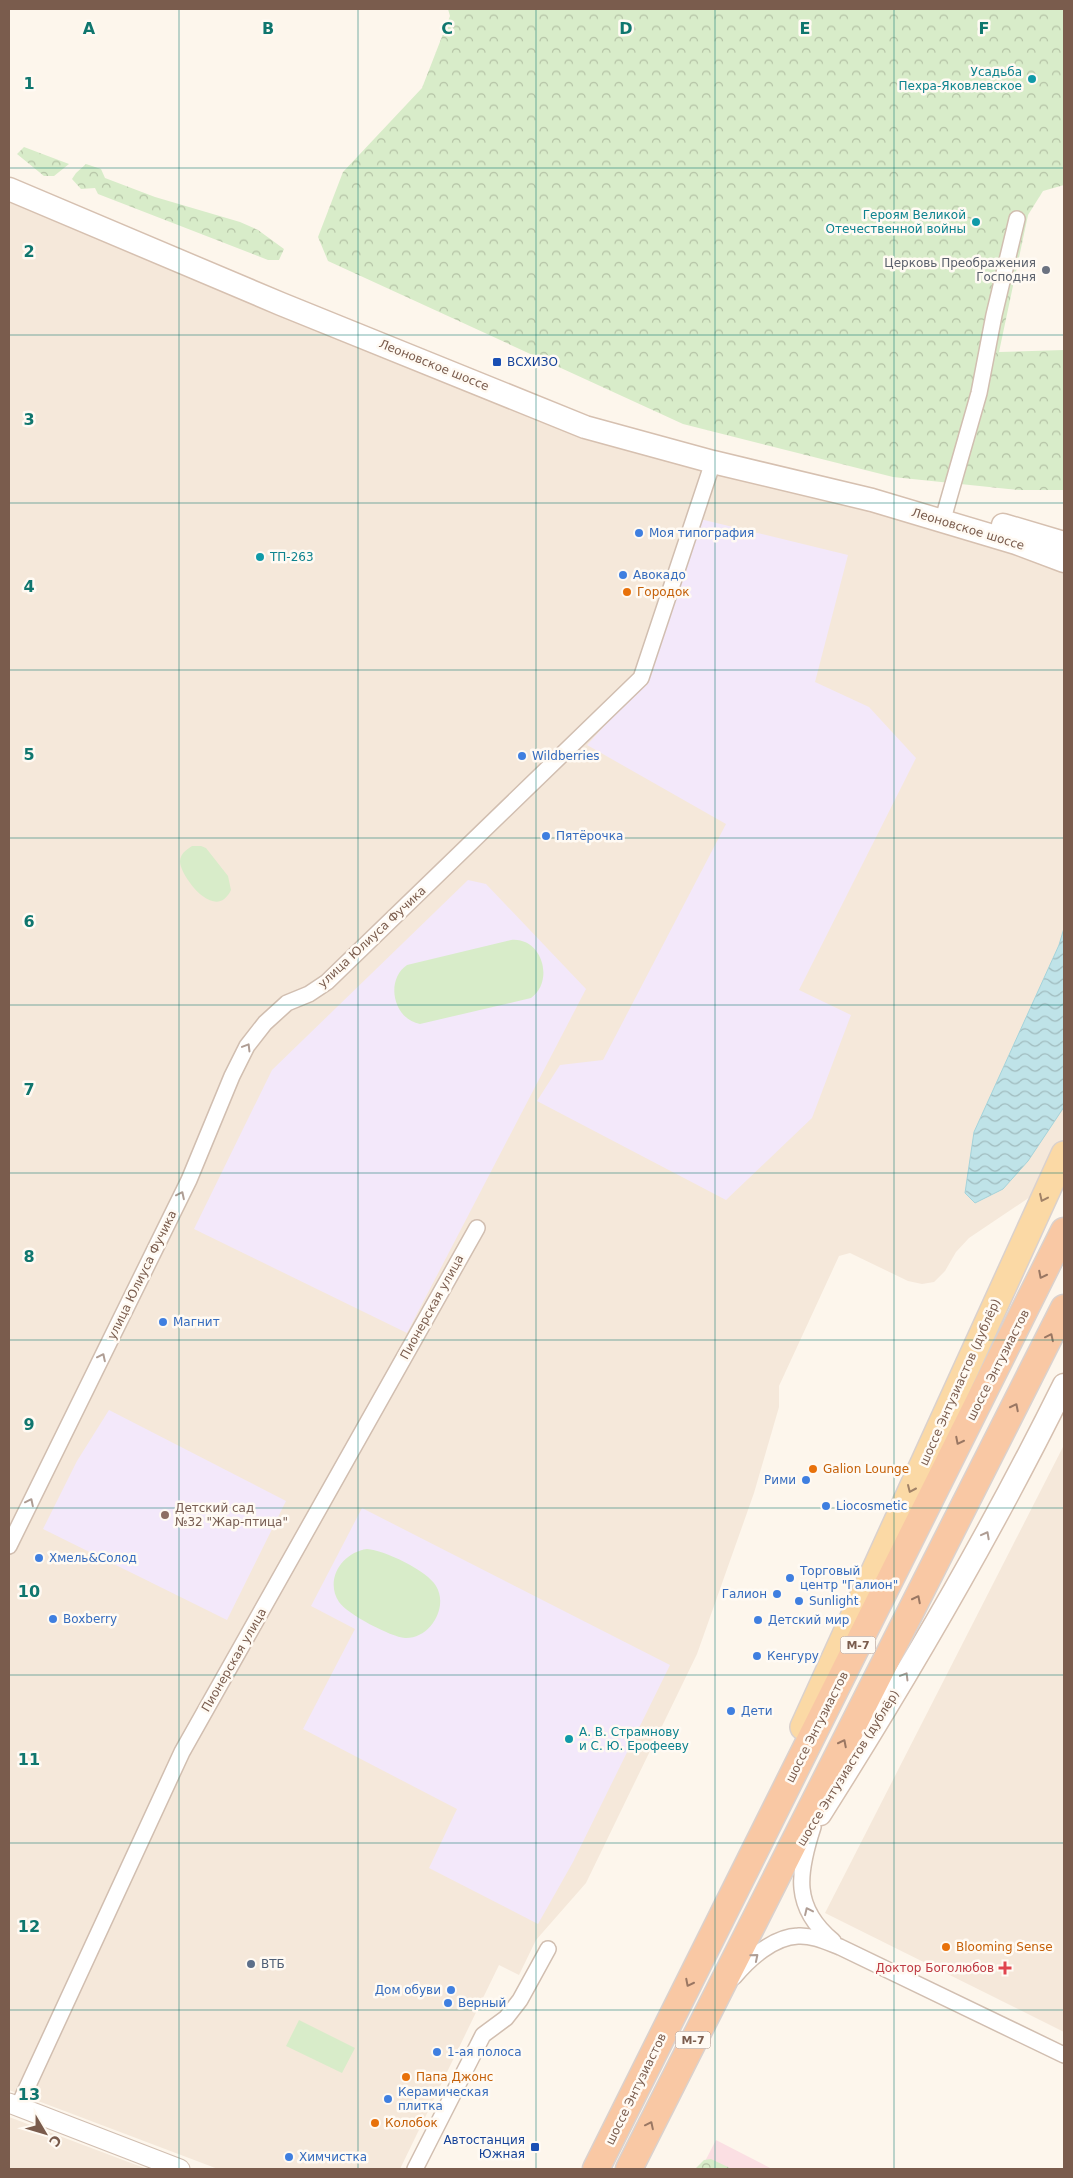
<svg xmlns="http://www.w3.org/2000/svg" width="1073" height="2178" viewBox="0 0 1073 2178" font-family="'DejaVu Sans',sans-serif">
  <defs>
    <pattern id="forest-crowns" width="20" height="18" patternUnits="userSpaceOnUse" patternTransform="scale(1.25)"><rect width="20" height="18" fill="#d8ecc9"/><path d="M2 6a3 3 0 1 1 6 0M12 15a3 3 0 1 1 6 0" fill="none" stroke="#b4c2a5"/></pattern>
    <pattern id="water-waves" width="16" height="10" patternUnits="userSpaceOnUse" patternTransform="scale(1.25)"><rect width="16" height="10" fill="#bfe3e8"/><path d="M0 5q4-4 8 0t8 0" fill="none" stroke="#a0bbbe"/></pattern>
  </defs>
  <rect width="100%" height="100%" fill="#fdf6ec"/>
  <path fill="#f5e8da" d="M9 197 571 431 875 508 1032 557 1064 572V1144L1033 1195 969 1238 956 1252 945 1271 934 1282 922 1284 908 1281 850 1253 839 1256 779 1386V1407L754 1493 697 1654 586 1883 536 1940 519 1975 499 1965 400 2169H218L9 2090Z
    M1064 1445V2032L825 1913Z
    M9 2117 147 2169H9Z"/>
  <path fill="#f3e8fa" d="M700 519 848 555 815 682 869 707 916 758 799 990 851 1015 812 1118 726 1200 537 1101 560 1065 603 1060 726 824 587 745 647 679Z
    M468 880 486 884 586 989 407 1333 194 1229 272 1070Z
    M109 1410 286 1501 227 1620 43 1529 77 1461Z
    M362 1508 670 1665 573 1862 538 1924 429 1868 457 1809 303 1729 355 1629 311 1606Z"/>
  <path fill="#fbdfe3" d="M716 2140 772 2169H701Z"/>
  <path fill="url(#forest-crowns)" d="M448 9H1064V185L1043 191 1028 215 999 352 1064 350V490H1019L893 477 683 424 328 261 318 237 343 172 422 88 450 16Z
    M24 147 69 164 54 176H44L17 154Z
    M86 164 101 169 105 178 155 197 240 222 258 230 284 249 279 260H268L98 194 95 188 81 189 72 179 76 173Z
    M711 2159 732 2169H695L704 2160Z"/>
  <path fill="#d8ecc9" d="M192 846H201L206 848 228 876 231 890C215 924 179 874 180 861 181 853 186 850 192 846Z
    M511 940C542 937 555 981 531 998L420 1024C393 1019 385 980 407 965Z
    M367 1549C384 1550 428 1571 436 1586 449 1607 430 1639 405 1638 391 1637 347 1614 339 1602 324 1579 343 1552 367 1549Z
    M299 2020 355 2048 342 2073 286 2046Z"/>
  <path fill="url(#water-waves)" stroke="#a5d3da" d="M1064 928V1107L1028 1161 1003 1189 975 1203 965 1193 974 1132 1059 945Z"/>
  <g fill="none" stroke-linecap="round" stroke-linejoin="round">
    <defs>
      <path id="minor" d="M945 512 979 393 994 315 1017 219
        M9 1546 189 1180 232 1076 247 1046 265 1023 287 1003 309 994 327 982 641 678 713 462
        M813 1827C798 1873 792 1907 833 1941
        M734 1977C749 1959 773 1937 798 1936 812 1935 827 1942 840 1947L1064 2055
        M18 2107 182 1752 477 1228
        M415 2169 483 2035 506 2018 520 2000 548 1949"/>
      <path id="tertiary" d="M9 2103 180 2169"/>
      <path id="secondary" d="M9 189 281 304 585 427 713 462 872 500 1016 543 1064 561
        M1003 525 1064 543
        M820 1814C908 1675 991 1533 1064 1385"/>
      <path id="primary" d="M803 1727 1064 1154"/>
      <path id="trunk" d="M596 2169 1064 1231
        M629 2169 1064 1308"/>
    </defs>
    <use href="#minor" stroke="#d1beb0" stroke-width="18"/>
    <use href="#tertiary" stroke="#d1beb0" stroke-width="21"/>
    <use href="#secondary" stroke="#d6c0b0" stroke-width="25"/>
    <use href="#primary" stroke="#dad1cd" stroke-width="28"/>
    <use href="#trunk" stroke="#dad1cd" stroke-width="29"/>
    <use href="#minor" stroke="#fff" stroke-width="15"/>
    <use href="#tertiary" stroke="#fff" stroke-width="19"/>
    <use href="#secondary" stroke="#fff" stroke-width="22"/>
    <use href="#primary" stroke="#fbd9a5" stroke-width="25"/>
    <use href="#trunk" stroke="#f9c8a4" stroke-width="26"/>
  </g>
  <defs><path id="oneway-chevron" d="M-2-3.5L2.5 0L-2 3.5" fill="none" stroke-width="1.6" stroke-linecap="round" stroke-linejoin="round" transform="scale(1.25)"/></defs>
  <g stroke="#af9d94">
    <use href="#oneway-chevron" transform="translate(247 1047) rotate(-59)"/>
    <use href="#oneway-chevron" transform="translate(181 1195) rotate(-64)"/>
    <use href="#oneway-chevron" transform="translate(102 1357) rotate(-64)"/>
    <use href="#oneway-chevron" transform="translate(30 1502) rotate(-64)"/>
    <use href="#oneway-chevron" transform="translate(986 1535) rotate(-62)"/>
    <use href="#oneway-chevron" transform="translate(905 1676) rotate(-59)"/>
    <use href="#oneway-chevron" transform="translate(808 1911) rotate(-115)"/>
    <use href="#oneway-chevron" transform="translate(755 1957) rotate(-40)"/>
  </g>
  <g stroke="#a18267">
    <use href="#oneway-chevron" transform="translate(1043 1198) rotate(115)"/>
    <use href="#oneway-chevron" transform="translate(911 1489) rotate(114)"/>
  </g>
  <g stroke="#9a7763">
    <use href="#oneway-chevron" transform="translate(1042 1275) rotate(117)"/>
    <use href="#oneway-chevron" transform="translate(1050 1337) rotate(-64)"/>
    <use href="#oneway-chevron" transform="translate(1015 1407) rotate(-63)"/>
    <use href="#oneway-chevron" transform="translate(959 1441) rotate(117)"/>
    <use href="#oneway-chevron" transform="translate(917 1599) rotate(-63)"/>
    <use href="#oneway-chevron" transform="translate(843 1743) rotate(-63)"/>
    <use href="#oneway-chevron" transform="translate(689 1983) rotate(117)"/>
    <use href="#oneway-chevron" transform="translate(650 2125) rotate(-64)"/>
  </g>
  <path fill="none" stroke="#0f766e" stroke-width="1" stroke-opacity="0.55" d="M179 9V2169M358 9V2169M536 9V2169M715 9V2169M894 9V2169M9 168H1064M9 335H1064M9 503H1064M9 670H1064M9 838H1064M9 1005H1064M9 1173H1064M9 1340H1064M9 1508H1064M9 1675H1064M9 1843H1064M9 2010H1064"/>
  <g fill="#0f9aa8" stroke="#fffaf3" stroke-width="2">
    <circle cx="1032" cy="79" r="5"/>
    <circle cx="976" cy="222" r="5"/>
    <circle cx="260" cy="557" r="5"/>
    <circle cx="569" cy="1739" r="5"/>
  </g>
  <circle fill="#6b7280" stroke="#fffaf3" stroke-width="2" cx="1046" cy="270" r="5"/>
  <g fill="#1a4fb4" stroke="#fffaf3" stroke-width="2">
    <rect x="492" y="357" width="10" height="10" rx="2.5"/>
    <rect x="530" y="2142" width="10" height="10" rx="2.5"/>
  </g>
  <g fill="#3f7fe0" stroke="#fffaf3" stroke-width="2">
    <circle cx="639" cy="533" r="5"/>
    <circle cx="623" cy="575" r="5"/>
    <circle cx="522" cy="756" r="5"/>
    <circle cx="546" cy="836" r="5"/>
    <circle cx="163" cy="1322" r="5"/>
    <circle cx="806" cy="1480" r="5"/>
    <circle cx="826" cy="1506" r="5"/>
    <circle cx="39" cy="1558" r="5"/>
    <circle cx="790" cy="1578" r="5"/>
    <circle cx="777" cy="1594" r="5"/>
    <circle cx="799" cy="1601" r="5"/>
    <circle cx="53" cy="1619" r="5"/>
    <circle cx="758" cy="1620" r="5"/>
    <circle cx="757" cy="1656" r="5"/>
    <circle cx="731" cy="1711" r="5"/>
    <circle cx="451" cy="1990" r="5"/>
    <circle cx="448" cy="2003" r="5"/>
    <circle cx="437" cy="2052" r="5"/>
    <circle cx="388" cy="2099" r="5"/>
    <circle cx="289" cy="2157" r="5"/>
  </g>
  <g fill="#e8710a" stroke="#fffaf3" stroke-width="2">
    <circle cx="627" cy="592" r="5"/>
    <circle cx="813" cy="1469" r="5"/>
    <circle cx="946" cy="1947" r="5"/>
    <circle cx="406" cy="2077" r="5"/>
    <circle cx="375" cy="2123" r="5"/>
  </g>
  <circle fill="#8d6e63" stroke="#fffaf3" stroke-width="2" cx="165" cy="1515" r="5"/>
  <circle fill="#5c6f8a" stroke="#fffaf3" stroke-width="2" cx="251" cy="1964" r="5"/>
  <path fill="#e0444e" stroke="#fffaf3" stroke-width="2" d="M1002.5 1960.5h5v5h5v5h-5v5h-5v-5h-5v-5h5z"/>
  <g text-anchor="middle" stroke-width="5" stroke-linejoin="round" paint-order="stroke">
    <g fill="#fffaf3" stroke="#a28b7f" stroke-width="1">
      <rect x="840.5" y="1636.5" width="35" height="17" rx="4"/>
      <rect x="675.5" y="2031.5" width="35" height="17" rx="4"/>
    </g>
    <g font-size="11" font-weight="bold" fill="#7a5c4d">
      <text x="858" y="1649">М-7</text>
      <text x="693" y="2044">М-7</text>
    </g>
    <g font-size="12" fill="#0d838f" stroke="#fffaf3" text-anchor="end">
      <text x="1022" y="76">Усадьба<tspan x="1022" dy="14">Пехра-Яковлевское</tspan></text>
      <text x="966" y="219">Героям Великой<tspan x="966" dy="14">Отечественной войны</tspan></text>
      <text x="270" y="561" text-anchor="start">ТП-263</text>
      <text x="579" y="1736" text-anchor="start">А. В. Страмнову<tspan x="579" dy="14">и С. Ю. Ерофееву</tspan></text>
    </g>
    <g font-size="12" fill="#5b616d" stroke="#fffaf3" text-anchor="end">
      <text x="1036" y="267">Церковь Преображения<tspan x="1036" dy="14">Господня</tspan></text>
    </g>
    <g font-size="12" fill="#164399" stroke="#fffaf3" text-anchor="start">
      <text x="507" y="366">ВСХИЗО</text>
      <text x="525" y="2144" text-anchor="end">Автостанция<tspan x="525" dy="14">Южная</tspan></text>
    </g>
    <g font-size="12" fill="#7a5c4d" stroke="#fffaf3">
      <text transform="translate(434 365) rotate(22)" y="4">Леоновское шоссе</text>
      <text transform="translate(968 529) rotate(17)" y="4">Леоновское шоссе</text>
      <text transform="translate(372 937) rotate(-43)" y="4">улица Юлиуса Фучика</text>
      <text transform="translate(142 1275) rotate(-64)" y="4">улица Юлиуса Фучика</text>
      <text transform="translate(432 1307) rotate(-61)" y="4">Пионерская улица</text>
      <text transform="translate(998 1365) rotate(-63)" y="4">шоссе Энтузиастов</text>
      <text transform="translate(960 1382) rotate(-66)" y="4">шоссе Энтузиастов (дублёр)</text>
      <text transform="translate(234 1660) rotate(-60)" y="4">Пионерская улица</text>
      <text transform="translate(817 1727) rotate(-63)" y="4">шоссе Энтузиастов</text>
      <text transform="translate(848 1768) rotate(-58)" y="4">шоссе Энтузиастов (дублёр)</text>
      <text transform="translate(636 2089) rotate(-64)" y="4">шоссе Энтузиастов</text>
    </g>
    <g font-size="12" fill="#366cbe" stroke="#fffaf3" text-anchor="start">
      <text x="649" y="537">Моя типография</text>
      <text x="633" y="579">Авокадо</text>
      <text x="532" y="760">Wildberries</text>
      <text x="556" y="840">Пятёрочка</text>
      <text x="173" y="1326">Магнит</text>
      <text x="796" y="1484" text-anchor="end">Рими</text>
      <text x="836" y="1510">Liocosmetic</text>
      <text x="49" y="1562">Хмель&amp;Солод</text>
      <text x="800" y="1575">Торговый<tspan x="800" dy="14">центр "Галион"</tspan></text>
      <text x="767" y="1598" text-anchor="end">Галион</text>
      <text x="809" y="1605">Sunlight</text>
      <text x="63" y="1623">Boxberry</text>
      <text x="768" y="1624">Детский мир</text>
      <text x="767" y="1660">Кенгуру</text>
      <text x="741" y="1715">Дети</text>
      <text x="441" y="1994" text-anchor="end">Дом обуви</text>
      <text x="458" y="2007">Верный</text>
      <text x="447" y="2056">1-ая полоса</text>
      <text x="398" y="2096">Керамическая<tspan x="398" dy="14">плитка</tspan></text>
      <text x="299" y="2161">Химчистка</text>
    </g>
    <g font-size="12" fill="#c56008" stroke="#fffaf3" text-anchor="start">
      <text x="637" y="596">Городок</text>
      <text x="823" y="1473">Galion Lounge</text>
      <text x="956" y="1951">Blooming Sense</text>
      <text x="416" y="2081">Папа Джонс</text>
      <text x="385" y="2127">Колобок</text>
    </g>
    <g font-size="12" fill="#785e54" stroke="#fffaf3" text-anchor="start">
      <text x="175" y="1512">Детский сад<tspan x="175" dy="14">№32 "Жар-птица"</tspan></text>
    </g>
    <g font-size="12" fill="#4e5e75" stroke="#fffaf3" text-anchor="start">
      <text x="261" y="1968">ВТБ</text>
    </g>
    <g font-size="12" fill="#be3a42" stroke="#fffaf3" text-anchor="end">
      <text x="994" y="1972">Доктор Боголюбов</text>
    </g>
  </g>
  <g font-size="16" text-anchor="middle" font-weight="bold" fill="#0f766e" stroke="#fffaf3" stroke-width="5" stroke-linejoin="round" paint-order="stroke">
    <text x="89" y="34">A</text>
    <text x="268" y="34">B</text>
    <text x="447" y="34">C</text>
    <text x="626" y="34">D</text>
    <text x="805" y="34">E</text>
    <text x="984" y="34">F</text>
    <text x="29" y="89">1</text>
    <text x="29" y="257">2</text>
    <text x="29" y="425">3</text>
    <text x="29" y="592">4</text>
    <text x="29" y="760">5</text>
    <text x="29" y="927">6</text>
    <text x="29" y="1095">7</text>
    <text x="29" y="1262">8</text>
    <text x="29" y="1430">9</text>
    <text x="29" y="1597">10</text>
    <text x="29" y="1765">11</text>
    <text x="29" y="1932">12</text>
    <text x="29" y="2100">13</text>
  </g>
  <rect width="1073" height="2178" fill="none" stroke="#7a5c4d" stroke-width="20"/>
  <g transform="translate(45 2133) rotate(128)" stroke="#fffaf3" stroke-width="4" paint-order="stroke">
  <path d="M0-4L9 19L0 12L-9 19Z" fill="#7a5c4d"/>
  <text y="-8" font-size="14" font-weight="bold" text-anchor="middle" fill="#7a5c4d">С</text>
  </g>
</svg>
